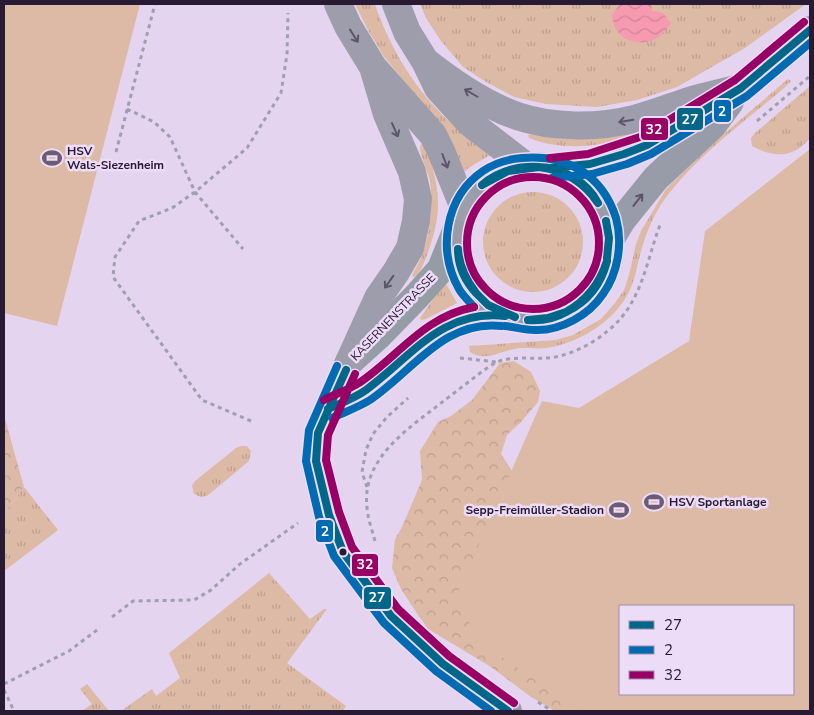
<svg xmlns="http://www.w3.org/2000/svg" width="814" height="715" viewBox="0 0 814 715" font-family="'Nunito Sans',sans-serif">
  <defs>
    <pattern id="grass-tufts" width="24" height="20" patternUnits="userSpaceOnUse" patternTransform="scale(1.25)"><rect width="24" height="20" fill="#dcbaa6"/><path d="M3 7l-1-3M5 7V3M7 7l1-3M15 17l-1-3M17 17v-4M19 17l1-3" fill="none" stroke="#bd9f8f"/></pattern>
    <pattern id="forest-crowns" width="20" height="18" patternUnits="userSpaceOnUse" patternTransform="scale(1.25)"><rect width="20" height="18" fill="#dcbaa6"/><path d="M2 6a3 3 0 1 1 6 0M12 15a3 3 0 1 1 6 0" fill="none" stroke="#bd9f8f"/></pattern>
    <pattern id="water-waves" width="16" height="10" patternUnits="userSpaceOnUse" patternTransform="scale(1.25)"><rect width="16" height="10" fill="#f69ab0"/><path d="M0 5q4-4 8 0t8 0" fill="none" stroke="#d38498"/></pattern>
  </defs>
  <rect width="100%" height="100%" fill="#e5d4f0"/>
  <path fill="url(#grass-tufts)" d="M355 4H375C390 49 416 91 451 123 463 135 477 144 490 155L470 167 459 176 429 113 383 55 369 32Z
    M420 4H806L745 48 677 87 637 100 597 107 546 104 514 97 486 82 463 67 441 41 426 18Z
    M788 79 791 81 783 89C745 121 702 152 671 191 655 210 646 232 640 255 637 265 636 275 632 285 619 319 582 342 547 348 538 349 530 348 521 348 503 349 487 363 470 352L469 346 556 340 573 335 601 319 615 303 624 290 629 275 636 244 641 231 666 189 705 150Z
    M810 86V139C805 143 800 149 794 151 781 158 764 153 752 146L751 138 755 133Z
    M638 132 640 135C606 146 563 152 529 138L528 135 532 134 564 139H583Z
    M421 144 425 146C441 188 443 212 427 255 424 262 421 273 414 278L412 275C429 248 434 213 430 181 428 171 417 151 421 144Z
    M483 242a50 50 0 1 1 100 0a50 50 0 1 1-100 0Z
    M445 282 457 303 426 319 421 320 420 318Z
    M241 446H247L251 451 249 461 207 496 201 497 194 494 192 486 195 481 236 448Z
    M24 487 58 530 4 571V514Z
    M269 573 310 619 324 609H327L287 663 346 706 343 711H121L152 689 156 696 180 678 169 653Z
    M87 684 109 711H82L92 704 80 689Z"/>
  <path fill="url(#forest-crowns)" d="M514 361 531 372 540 391 538 402 520 423 507 435 501 454 514 474 608 711H555L531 697 491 667 428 629 414 609 401 589 392 568 395 539 402 527 422 480 420 451 438 422 451 416 472 400 500 363Z
    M4 415 24 487 4 514Z"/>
  <path fill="#dcbaa6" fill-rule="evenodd" d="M4 4H140L57 326 4 313Z
    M810 149V711H579L479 641 456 597 542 401 579 408 689 341 705 231ZM620 606H793V694H620Z"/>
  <path fill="url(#water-waves)" d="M620 4H651L652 11 663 13 671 23C667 29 661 37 653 40 640 46 621 41 615 27 613 24 613 19 612 15Z"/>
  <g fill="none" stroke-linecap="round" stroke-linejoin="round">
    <path stroke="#9f9fad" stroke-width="3" stroke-dasharray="4 4" stroke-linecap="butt" d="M127 109 154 122 170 137 195 192 243 249
      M757 121 810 76
      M116 152 155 4
      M460 358 497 362
      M251 421 202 400 113 277 115 257 139 221 172 208 195 192 247 148 281 93 287 54 288 13
      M367 487 362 472 366 450 373 434 387 417 408 398
      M375 541C372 530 368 519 367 508 361 457 411 427 445 400 458 390 471 380 484 370 488 368 492 364 497 362 512 356 530 359 546 358 568 357 593 344 610 329 642 302 646 262 660 225
      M112 617 133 601 194 600 211 590 240 564 298 523
      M4 684 69 651 97 630
      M4 690 14 711
      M538 702 552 711"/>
    <path stroke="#949ca5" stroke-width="28" d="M457 229 441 269 417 296 379 335 349 362 318 433 316 461 329 515 343 552 391 616 443 664 508 711
      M328 409 363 392 422 343 450 325 472 317 505 316"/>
    <path stroke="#989ca9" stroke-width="28" d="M456 243a77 77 0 1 1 154 0a77 77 0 1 1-154 0Z
      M551 168 590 164 624 154 647 145 741 88 810 30
      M610 240 622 220 656 178 713 125 730 102"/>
    <path stroke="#9e9dab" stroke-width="28" d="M338 4 348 26 373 67 433 135 441 151 464 208
      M396 4 407 32 425 61 438 88 470 123 526 166
      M425 61C453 83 483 104 517 116 552 128 598 128 634 119 654 114 673 106 692 100 708 96 724 92 741 88
      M349 362 378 298 396 272 410 248 416 221 418 199 412 172 387 114 373 67"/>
    <defs>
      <path id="bus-1" d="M539 167C564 170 584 182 598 203
        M539 167C562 167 588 183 598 203
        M551 168 590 164 624 154 647 145 741 88 810 30
        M482 185C498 171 519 166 539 167
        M482 185 508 171 539 167
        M606 221 609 238 607 258
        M458 249C459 266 466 280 476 293
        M458 249C458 265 465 281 476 293
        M476 293 488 305 515 317
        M566 312C586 301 600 283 607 261
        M566 312C587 302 601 285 607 261
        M528 320 548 318 566 312
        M528 320C541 321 554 319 566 312
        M346 370 318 433 316 461 329 515 343 552 391 616 443 664 508 711
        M328 409C341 403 355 398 366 390 411 357 442 309 505 316"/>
      <path id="bus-2" d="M552 178 592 174 627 164 651 154 747 96 810 43
        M474 307C469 301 463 296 459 289 437 250 445 197 483 171 495 163 509 159 522 158 566 154 602 174 616 218 623 243 618 273 603 294 589 315 561 331 535 330 525 330 515 327 505 326
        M337 366 309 430 306 461 319 517 334 556 384 623 436 671 491 711
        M332 418C345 412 359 407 370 400 413 371 444 319 502 326"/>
      <path id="bus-3" d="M550 158 588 154 643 136 735 80 804 22
        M467 243a66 66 0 1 1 132 0a66 66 0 1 1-132 0Z
        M355 374 328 435 326 460 339 512 352 547 398 609 449 656 514 703
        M324 400C335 394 348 390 359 383 399 356 423 317 474 307"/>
    </defs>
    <use href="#bus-1" stroke="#ecdcf7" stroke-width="11"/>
    <use href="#bus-2" stroke="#ecdcf7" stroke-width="11"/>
    <use href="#bus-3" stroke="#ecdcf7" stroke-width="11"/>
    <use href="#bus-1" stroke="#00678b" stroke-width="8"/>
    <use href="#bus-2" stroke="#006ab3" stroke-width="8"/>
    <use href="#bus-3" stroke="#906" stroke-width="8"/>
  </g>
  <defs><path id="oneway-shaft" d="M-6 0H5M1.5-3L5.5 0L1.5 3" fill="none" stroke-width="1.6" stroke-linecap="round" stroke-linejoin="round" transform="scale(1.25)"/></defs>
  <g stroke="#5e5569">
    <use href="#oneway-shaft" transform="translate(354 36) rotate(58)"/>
    <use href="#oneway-shaft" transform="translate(471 93) rotate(-150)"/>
    <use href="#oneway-shaft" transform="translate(626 121) rotate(170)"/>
    <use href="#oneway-shaft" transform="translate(395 130) rotate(66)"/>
    <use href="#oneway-shaft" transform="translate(445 161) rotate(69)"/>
    <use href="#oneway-shaft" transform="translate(389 282) rotate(125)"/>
  </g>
  <use stroke="#5b5468" href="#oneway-shaft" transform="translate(638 200) rotate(-52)"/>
  <defs>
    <symbol id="stadium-bare" viewBox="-9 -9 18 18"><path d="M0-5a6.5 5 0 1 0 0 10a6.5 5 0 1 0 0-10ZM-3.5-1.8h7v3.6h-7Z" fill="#6b5b75" stroke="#ecdcf7" stroke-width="2.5" paint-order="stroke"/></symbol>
  </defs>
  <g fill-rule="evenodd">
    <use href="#stadium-bare" x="38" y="144" width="28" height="28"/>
    <use href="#stadium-bare" x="640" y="488" width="28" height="28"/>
    <use href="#stadium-bare" x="605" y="496" width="28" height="28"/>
  </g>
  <circle fill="#291a33" stroke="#ecdcf7" stroke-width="2" cx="343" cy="552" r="4.5"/>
  <g text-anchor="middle" stroke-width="5" stroke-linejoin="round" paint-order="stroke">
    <g font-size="12" font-weight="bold" fill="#291a33" stroke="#ecdcf7" text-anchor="start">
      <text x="67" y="155">HSV<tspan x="67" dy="14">Wals-Siezenheim</tspan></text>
      <text x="669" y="506">HSV Sportanlage</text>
      <text x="604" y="514" text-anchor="end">Sepp-Freimüller-Stadion</text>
    </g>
    <g font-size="12" fill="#291a33" stroke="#ecdcf7">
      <text transform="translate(393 317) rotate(-46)" y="4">KASERNENSTRASSE</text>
    </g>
  </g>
  <g stroke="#ecdcf7" stroke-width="2">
    <rect x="713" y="99" width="19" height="24" rx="5" fill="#006ab3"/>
    <rect x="676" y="107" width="28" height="24" rx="5" fill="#00678b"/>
    <rect x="640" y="117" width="29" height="24" rx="5" fill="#906"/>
    <rect x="315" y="519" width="19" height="24" rx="5" fill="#006ab3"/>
    <rect x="351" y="553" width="28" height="24" rx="5" fill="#906"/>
    <rect x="363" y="586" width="29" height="24" rx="5" fill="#00678b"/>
  </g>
  <g font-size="14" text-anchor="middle" font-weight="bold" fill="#fff">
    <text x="722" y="116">2</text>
    <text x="690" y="124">27</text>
    <text x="654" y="134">32</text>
    <text x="325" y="536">2</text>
    <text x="365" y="569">32</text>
    <text x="377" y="602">27</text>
  </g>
  <rect width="814" height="715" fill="none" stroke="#291a33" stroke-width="10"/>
  <rect x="619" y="605" width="175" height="90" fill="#ecdcf7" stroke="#9e8ea9"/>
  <rect x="629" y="621" width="25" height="8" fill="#00678b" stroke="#9e8ea9"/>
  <text x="664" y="630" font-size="15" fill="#291a33">27</text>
  <rect x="629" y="646" width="25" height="8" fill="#006ab3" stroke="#9e8ea9"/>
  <text x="664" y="655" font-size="15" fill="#291a33">2</text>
  <rect x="629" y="671" width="25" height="8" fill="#990066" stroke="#9e8ea9"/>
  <text x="664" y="680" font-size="15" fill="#291a33">32</text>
</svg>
